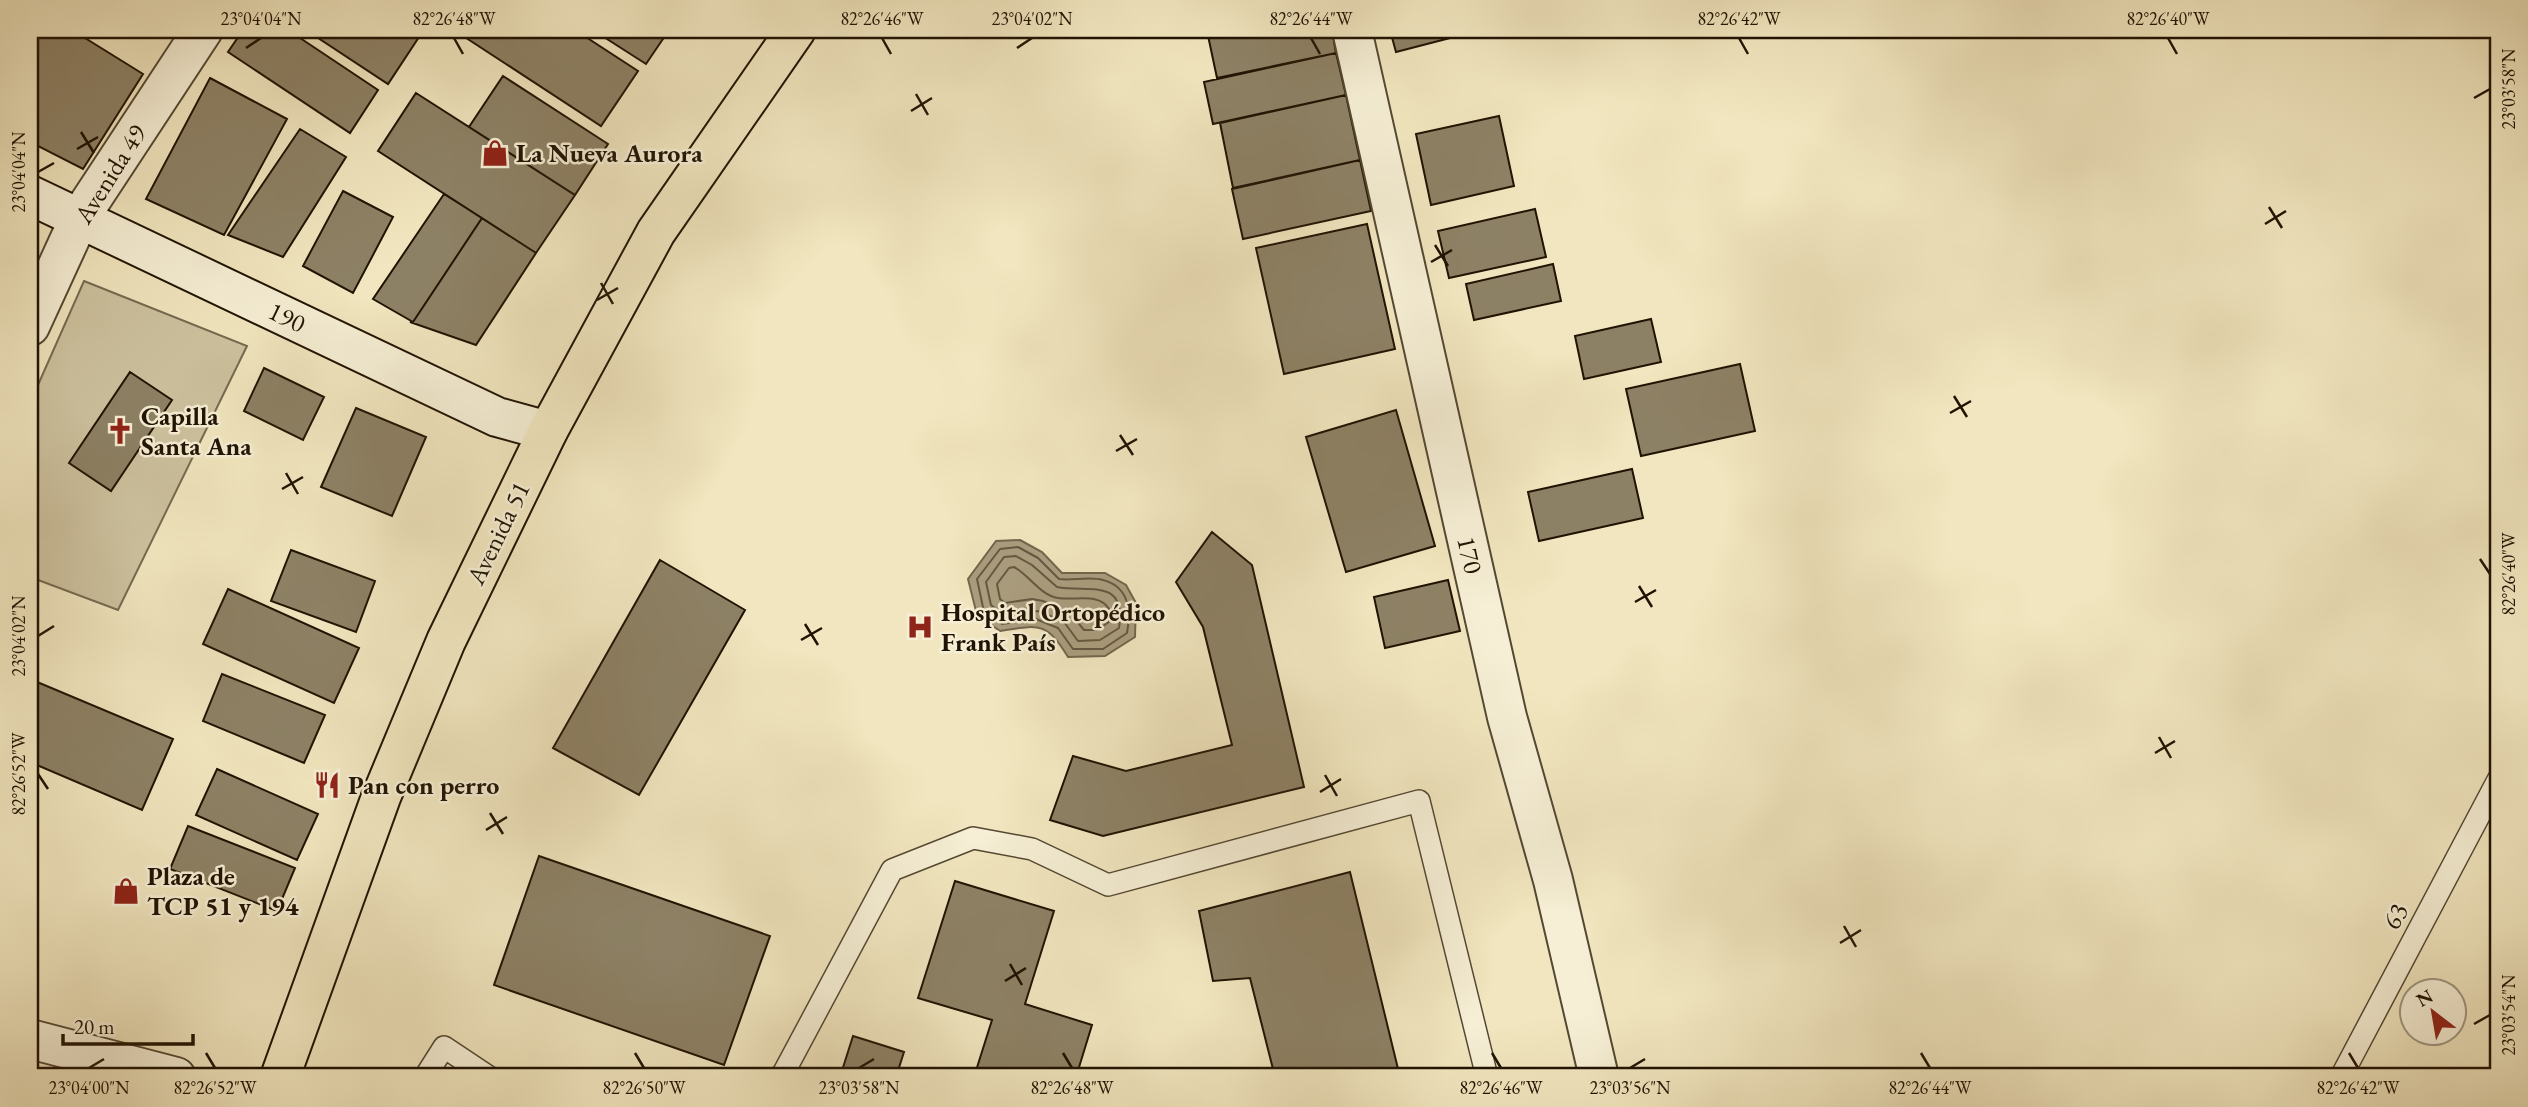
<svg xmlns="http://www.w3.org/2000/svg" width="2528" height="1107" viewBox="0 0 2528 1107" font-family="'EB Garamond',serif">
  <rect width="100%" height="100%" fill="#f1e6bf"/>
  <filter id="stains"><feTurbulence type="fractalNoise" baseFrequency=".00286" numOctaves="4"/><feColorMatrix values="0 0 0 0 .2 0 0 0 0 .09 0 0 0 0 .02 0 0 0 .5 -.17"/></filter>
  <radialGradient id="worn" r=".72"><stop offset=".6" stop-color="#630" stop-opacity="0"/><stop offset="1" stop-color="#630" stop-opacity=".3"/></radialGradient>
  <path fill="#cdc29f" stroke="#766a51" stroke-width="2" d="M84 281 247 346 118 610 30 577V403Z"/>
  <path fill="#aa9e7f" stroke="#73664d" stroke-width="2" d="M1020 540 1042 552 1062 573H1105L1126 585 1136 603 1135 637 1105 656 1068 657C1046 621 1039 625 1000 631L977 615 968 579 996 541Z"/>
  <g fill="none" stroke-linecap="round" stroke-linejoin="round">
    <path stroke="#655841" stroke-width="2" d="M1018 547 1038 558 1059 579C1073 581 1089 576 1103 580 1130 587 1131 611 1127 633L1103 649H1073L1058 628 1036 619 1002 624 984 612 977 579 1000 549Z
      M1016 556 1032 565 1057 587C1089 593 1127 577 1119 628L1100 640 1078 641 1064 622 1039 611 1003 614 991 605 986 582 1004 557Z
      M1014 567C1029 575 1041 596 1058 598 1075 601 1099 592 1109 609V622L1097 630H1084L1070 613 1043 601 1032 599 1005 603 1000 599 997 584 1009 568Z"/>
  </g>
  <path fill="#8d8165" stroke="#201303" stroke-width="2" d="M42 30H72L143 74 83 169 30 142V49Z
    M243 30H288L378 90 350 133 228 52Z
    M306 30H408L419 37 388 84Z
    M454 30H575L638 71 601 126Z
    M593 30H669L646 64Z
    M1217 30H1332L1336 53 1217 78 1207 31Z
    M1390 30H1481L1396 52Z
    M1336 53 1346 95 1213 124 1204 82Z
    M503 76 608 144 575 195 469 127Z
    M210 78 287 119 224 235 146 199Z
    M416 93 575 195 536 253 378 151Z
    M1346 95 1360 160 1233 188 1220 123Z
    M1499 116 1514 186 1431 205 1416 134Z
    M300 129 346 157 283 257 228 235Z
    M1360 160 1371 211 1243 239 1232 189Z
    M343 191 393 217 353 293 303 266Z
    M444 194 482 218 413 322 373 299Z
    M1535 209 1546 257 1449 278 1438 231Z
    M482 218 536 253 476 345 410 322H413Z
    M1367 224 1395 349 1284 374 1256 248Z
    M1553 264 1561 301 1474 320 1466 284Z
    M1651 319 1661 362 1584 379 1575 336Z
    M1740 364 1755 431 1641 456 1626 389Z
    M264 368 324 397 303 440 244 411Z
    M130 372 172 400 111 491 69 463Z
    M356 408 426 437 392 516 321 487Z
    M1396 410 1435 546 1346 572 1306 437Z
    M1632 469 1643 518 1539 541 1528 492Z
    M1212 532 1252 565 1304 787 1103 836 1050 820 1073 756 1126 771 1232 745 1203 627 1176 582Z
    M291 550 375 581 356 632 271 601Z
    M660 560 745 610 639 795 553 748Z
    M1448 580 1460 631 1385 648 1374 597Z
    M228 589 359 648 334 703 203 644Z
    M222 674 325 715 304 763 203 721Z
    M30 679 173 739 142 810 30 762Z
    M217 769 318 814 297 860 196 815Z
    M188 826 295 868 277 911 170 869Z
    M539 856 770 936 724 1065 494 985Z
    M1350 872 1400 1077H1275L1250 978 1213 981 1199 911Z
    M955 881 1054 911 1025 1004 1092 1025 1076 1077H974L992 1020 918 998Z
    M853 1036 904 1052 896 1077H840Z"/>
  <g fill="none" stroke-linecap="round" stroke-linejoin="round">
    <defs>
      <path id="lane" d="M425 1077 444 1047 489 1077
        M779 1077 783 1074 892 870 973 838 1032 849 1108 885 1419 801 1487 1077
        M2341 1077 2498 780"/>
      <path id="street" d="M1352 30 1507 717 1553 880 1599 1077
        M30 326 80 217 203 30
        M30 1039 176 1077"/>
      <path id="secondary" d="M30 195 497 417 548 431"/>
      <path id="primary" d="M280 1077 381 797 446 641 548 431 656 232 796 30"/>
    </defs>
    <use href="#lane" stroke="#544832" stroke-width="24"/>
    <use href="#street" stroke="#544832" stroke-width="42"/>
    <use href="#secondary" stroke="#201303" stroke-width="42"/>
    <use href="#primary" stroke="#201303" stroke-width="42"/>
    <use href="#lane" stroke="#f6efd5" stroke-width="21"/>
    <use href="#street" stroke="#f6efd5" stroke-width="38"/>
    <use href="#secondary" stroke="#f6efd5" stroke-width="38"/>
    <use href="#primary" stroke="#f1e6bf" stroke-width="38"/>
  </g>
  <path fill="none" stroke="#201303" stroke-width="2.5" d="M454 38 463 54M882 38 891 54M1311 38 1320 54M1739 38 1748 54M2168 38 2177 54M246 48 261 38M1017 48 1032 38M916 94 928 115M2474 98 2490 89M911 111 932 98M81 132 94 153M77 149 98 137M38 172 54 163M2269 207 2282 228M2265 224 2286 211M1435 245 1448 266M1431 262 1452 250M601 283 613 304M597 300 618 288M1954 396 1967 417M1950 413 1971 401M1120 435 1133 455M1116 451 1137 439M286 473 298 494M282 489 303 477M2480 559 2490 574M1639 586 1652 607M1635 602 1656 590M805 624 818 645M38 636 54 626M801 640 822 628M2159 737 2171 758M2155 753 2175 741M38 774 48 789M1325 775 1337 796M1320 792 1341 779M490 813 503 834M486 830 507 817M1844 926 1856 947M1840 943 1861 930M1010 964 1022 985M1005 981 1026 968M2474 1024 2490 1015M206 1053 215 1068M635 1053 644 1068M1063 1053 1072 1068M1492 1053 1501 1068M1921 1053 1930 1068M2349 1053 2358 1068M89 1068 104 1059M859 1068 874 1059M1630 1068 1645 1059"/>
  <defs>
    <symbol id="shop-bare" viewBox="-9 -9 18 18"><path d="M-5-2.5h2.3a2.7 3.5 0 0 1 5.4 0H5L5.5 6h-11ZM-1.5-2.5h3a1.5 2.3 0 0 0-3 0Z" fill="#8f2418" stroke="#f6efd5" stroke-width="2.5" paint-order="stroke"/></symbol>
    <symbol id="church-bare" viewBox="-9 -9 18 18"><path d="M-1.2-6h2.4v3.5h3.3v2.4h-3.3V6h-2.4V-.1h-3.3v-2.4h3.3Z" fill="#8f2418" stroke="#f6efd5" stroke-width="2.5" paint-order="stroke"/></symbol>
    <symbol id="hospital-bare" viewBox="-9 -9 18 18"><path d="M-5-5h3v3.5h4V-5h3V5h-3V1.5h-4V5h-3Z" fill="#8f2418" stroke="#f6efd5" stroke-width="2.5" paint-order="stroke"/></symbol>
    <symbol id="restaurant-bare" viewBox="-9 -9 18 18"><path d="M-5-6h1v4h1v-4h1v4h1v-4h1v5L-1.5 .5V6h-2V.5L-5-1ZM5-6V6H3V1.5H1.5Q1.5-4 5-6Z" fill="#8f2418" stroke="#f6efd5" stroke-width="2.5" paint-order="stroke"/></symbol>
  </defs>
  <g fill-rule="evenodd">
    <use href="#shop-bare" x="476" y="134" width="38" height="38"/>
    <use href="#church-bare" x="101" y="412" width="38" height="38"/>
    <use href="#hospital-bare" x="901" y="608" width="38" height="38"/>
    <use href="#restaurant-bare" x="308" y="766" width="38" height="38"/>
    <use href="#shop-bare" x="107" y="872" width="38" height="38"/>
  </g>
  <g text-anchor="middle" stroke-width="5" stroke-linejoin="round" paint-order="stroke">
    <g font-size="26" font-weight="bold" fill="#201303" stroke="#f6efd5" text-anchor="start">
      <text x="516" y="162">La Nueva Aurora</text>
      <text x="141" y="425">Capilla<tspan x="141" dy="30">Santa Ana</tspan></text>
      <text x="941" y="621">Hospital Ortopédico<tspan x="941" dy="30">Frank País</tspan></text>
      <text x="348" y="794">Pan con perro</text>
      <text x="147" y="885">Plaza de<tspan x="147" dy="30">TCP 51 y 194</tspan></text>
    </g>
    <g font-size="26" fill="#201303" stroke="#f6efd5">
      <text transform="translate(110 174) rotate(-58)" y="9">Avenida 49</text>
      <text transform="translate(287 317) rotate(26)" y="9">190</text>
      <text transform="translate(498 533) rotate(-64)" y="9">Avenida 51</text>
      <text transform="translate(1470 555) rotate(77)" y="9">170</text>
      <text transform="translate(2395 916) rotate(-62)" y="9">63</text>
    </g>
  </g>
  <rect width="2528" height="1107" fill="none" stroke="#f1e6bf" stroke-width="77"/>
  <g transform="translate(2433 1012) rotate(329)"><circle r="33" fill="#f6efd5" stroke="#a09781" stroke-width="2"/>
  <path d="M0-5L12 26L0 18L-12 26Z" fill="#8f2418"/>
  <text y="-10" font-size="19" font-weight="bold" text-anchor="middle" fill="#201303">N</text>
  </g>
  <path d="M63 1034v10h130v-10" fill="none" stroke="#201303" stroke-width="3.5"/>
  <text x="74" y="1034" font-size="21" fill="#201303" stroke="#f6efd5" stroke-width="5" paint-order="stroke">20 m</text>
  <rect x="38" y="38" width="2452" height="1030" fill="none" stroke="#201303" stroke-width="2.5"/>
  <g font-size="18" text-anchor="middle" fill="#201303">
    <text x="261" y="25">23°04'04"N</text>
    <text x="454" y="25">82°26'48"W</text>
    <text x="882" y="25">82°26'46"W</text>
    <text x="1032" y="25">23°04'02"N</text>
    <text x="1311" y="25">82°26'44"W</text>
    <text x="1739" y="25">82°26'42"W</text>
    <text x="2168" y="25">82°26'40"W</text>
    <text transform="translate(2509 89) rotate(-90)" y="6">23°03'58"N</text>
    <text transform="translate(19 172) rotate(-90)" y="6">23°04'04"N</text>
    <text transform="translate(2509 574) rotate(-90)" y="6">82°26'40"W</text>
    <text transform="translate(19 636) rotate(-90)" y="6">23°04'02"N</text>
    <text transform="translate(19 774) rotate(-90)" y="6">82°26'52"W</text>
    <text transform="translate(2509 1015) rotate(-90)" y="6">23°03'54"N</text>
    <text x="89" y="1094">23°04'00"N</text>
    <text x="215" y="1094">82°26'52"W</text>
    <text x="644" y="1094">82°26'50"W</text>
    <text x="859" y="1094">23°03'58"N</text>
    <text x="1072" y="1094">82°26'48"W</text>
    <text x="1501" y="1094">82°26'46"W</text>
    <text x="1630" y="1094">23°03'56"N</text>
    <text x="1930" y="1094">82°26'44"W</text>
    <text x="2358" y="1094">82°26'42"W</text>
  </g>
  <rect width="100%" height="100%" filter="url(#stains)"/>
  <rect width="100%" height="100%" fill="url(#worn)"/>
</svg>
